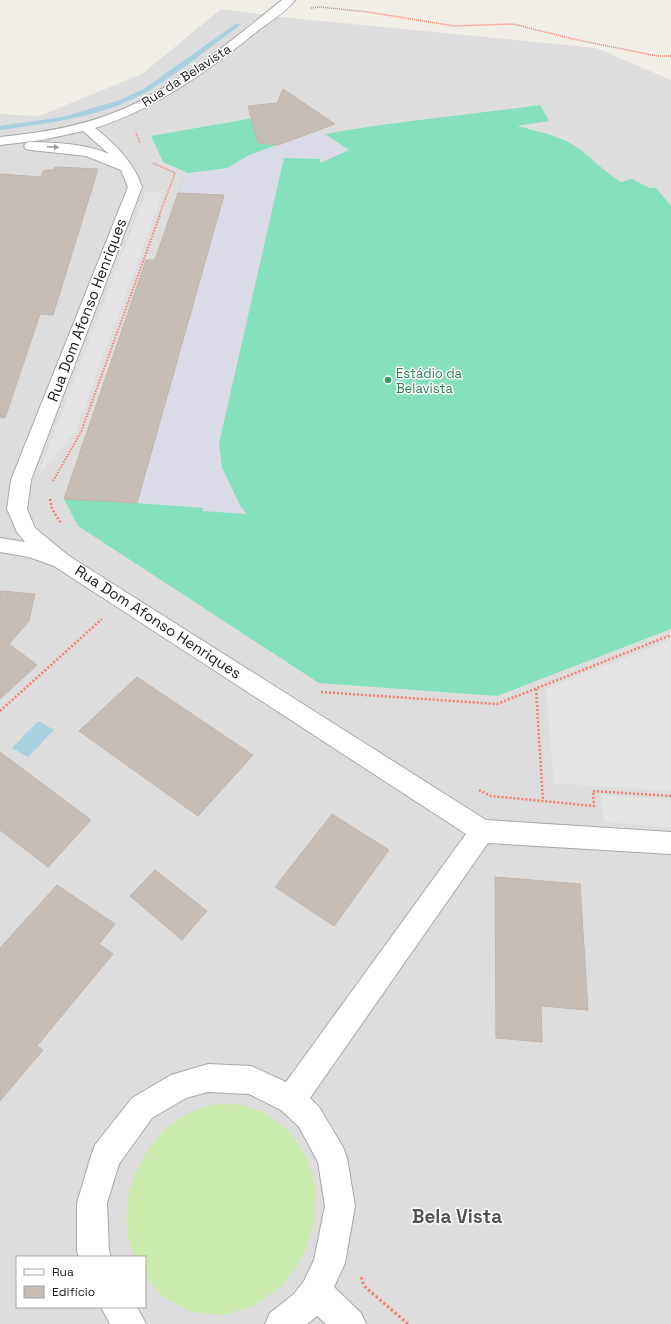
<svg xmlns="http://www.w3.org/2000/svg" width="671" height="1324" viewBox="0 0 671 1324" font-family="'Space Grotesk',sans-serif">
  <rect width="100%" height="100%" fill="#f1eee7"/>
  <path fill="#dedddd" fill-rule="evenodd" d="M221 9 281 17 596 48 671 80V1324H0V114L39 116 142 74ZM17 1257H145V1307H17Z"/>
  <path fill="#cbeaad" d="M238 1104 266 1113 289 1131 306 1156 315 1188 314 1222 303 1256 283 1285 255 1305 224 1315 191 1312 162 1296 145 1276V1257H135C133 1251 129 1244 128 1237 119 1182 152 1121 207 1106 216 1103 228 1105 238 1104Z"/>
  <path fill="#85e0bd" d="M540 105 549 121 517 126C536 131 558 135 575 146 591 157 604 172 621 182L632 179 650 188H656L671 206V629L497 696 319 683 78 526 64 499 146 260H155L183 178 188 173 163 162 151 136 259 117 335 124 319 130 325 134C396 121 468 115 540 105Z"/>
  <path fill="#e4e4e4" d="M146 192 163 193 76 431 38 475Z
    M671 640V791L554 783 546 689Z
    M601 795 671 800V827L604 822Z"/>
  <path fill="#dbdbe7" d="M319 130 349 150 320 163V159L284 158 219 443 222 468 241 507 247 514 202 511 203 508 137 503 224 195 178 193 183 178 188 173 227 168 249 155Z"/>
  <path fill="#a7d1de" d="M38 721 54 730 28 757 12 748Z"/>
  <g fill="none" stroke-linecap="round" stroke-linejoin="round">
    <path fill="#a7d1de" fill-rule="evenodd" d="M237 23 240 25 239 26C210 47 180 72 150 90 105 117 50 123 0 130V126L62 117 120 100 145 88Z"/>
  </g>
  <path fill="#c6bdb6" stroke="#c3b4a9" d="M283 89 335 124 278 145 258 143 248 106 277 103Z
    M55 167 98 169 53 315 40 314 5 418 0 417V174L41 177 44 170H53Z
    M178 193 224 195 137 503 64 499 146 260H155Z
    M0 591 35 594 29 621 9 644 37 665 0 699Z
    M137 677 253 755 198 816 79 731Z
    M0 752 91 820 48 867 0 830Z
    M332 814 389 850 334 926 275 887Z
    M155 870 207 911 182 940 130 896Z
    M495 877 580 884 588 1010 541 1006 542 1042 496 1038Z
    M57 885 115 924 99 944 113 954 37 1046 43 1050 0 1101V948Z"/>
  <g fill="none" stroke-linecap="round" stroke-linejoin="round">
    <defs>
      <path id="minor" d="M282 0H295C287 11 271 21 260 29 209 70 158 108 95 128 116 145 133 161 142 187L31 480 27 509 35 528 69 556 486 820 671 832V854L488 843 310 1098 319 1107 343 1147 347 1158 355 1206 345 1263 334 1287 361 1313 366 1324H326L317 1316 307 1324H265L270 1313 294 1294 304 1281 314 1260 325 1206 318 1162 299 1127 281 1110 249 1094 208 1092 186 1098 152 1118 119 1164 107 1203 109 1251 111 1257H79L77 1251V1203L91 1156 95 1145 132 1098 171 1075 208 1064 251 1066 286 1082 466 834 54 566 29 557 0 552V538L25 542 17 532 7 509 11 480 128 187 121 170 86 156 31 150 26 149 24 146 26 143 31 142C57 143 84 143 109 154L83 131 42 140 0 145V137C42 133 83 126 121 110 181 84 232 40 282 0Z
        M101 1307H137L146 1324H110Z"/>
    </defs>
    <use href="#minor" stroke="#a7a7a7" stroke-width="2"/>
    <path stroke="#fa7e6e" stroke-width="1.5" stroke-dasharray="1 1" stroke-linecap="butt" d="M311 8 320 7 368 12 454 26 513 24 573 39 657 56H671
      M136 133 140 143
      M153 163 175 173 159 216"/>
    <path stroke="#fa7e6e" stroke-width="2" stroke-dasharray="1.5 1.5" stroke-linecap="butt" d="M53 481 81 432 160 215"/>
    <path stroke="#fa7e6e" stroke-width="2.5" stroke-dasharray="2 2" stroke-linecap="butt" d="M50 499 52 509 61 523
      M536 689 543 801
      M321 692 497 704 671 635
      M0 711 102 619
      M479 790 491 796 594 806 593 791 671 796"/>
    <path stroke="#fa7e6e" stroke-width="3" stroke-dasharray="2.5 2.5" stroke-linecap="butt" d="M361 1277 364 1286 408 1324"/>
    <use href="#minor" fill="#fff" fill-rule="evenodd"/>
  </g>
  <defs><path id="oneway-solid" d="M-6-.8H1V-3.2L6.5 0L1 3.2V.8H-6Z"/></defs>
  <use fill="#9b9b9b" href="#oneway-solid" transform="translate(53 147) rotate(4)"/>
  <circle fill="#2e9e5b" stroke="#fff" stroke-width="1.5" cx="388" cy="380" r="4"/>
  <g text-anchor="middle" stroke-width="3" stroke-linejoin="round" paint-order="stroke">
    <g font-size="13" fill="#202020" stroke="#fff">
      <text transform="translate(186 75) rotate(-33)" y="5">Rua da Belavista</text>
    </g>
    <g font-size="13" fill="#27864d" stroke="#fff" text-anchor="start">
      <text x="396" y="378">Estádio da<tspan x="396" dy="15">Belavista</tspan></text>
    </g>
    <g font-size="15" fill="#202020" stroke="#fff">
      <text transform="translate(87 310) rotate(-69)" y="5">Rua Dom Afonso Henriques</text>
      <text transform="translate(158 622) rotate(33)" y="5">Rua Dom Afonso Henriques</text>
    </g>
    <g font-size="19" font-weight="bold" fill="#535353" stroke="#fff">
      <text x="457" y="1223">Bela Vista</text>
    </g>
  </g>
  <rect x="16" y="1256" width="130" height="52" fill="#ffffff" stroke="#a6a6a6"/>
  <rect x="24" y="1269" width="20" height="6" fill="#ffffff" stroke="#a6a6a6"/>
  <text x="52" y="1276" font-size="12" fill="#202020">Rua</text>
  <rect x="24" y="1286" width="20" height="12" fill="#c6bdb6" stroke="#a6a6a6"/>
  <text x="52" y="1296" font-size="12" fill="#202020">Edifício</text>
</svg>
